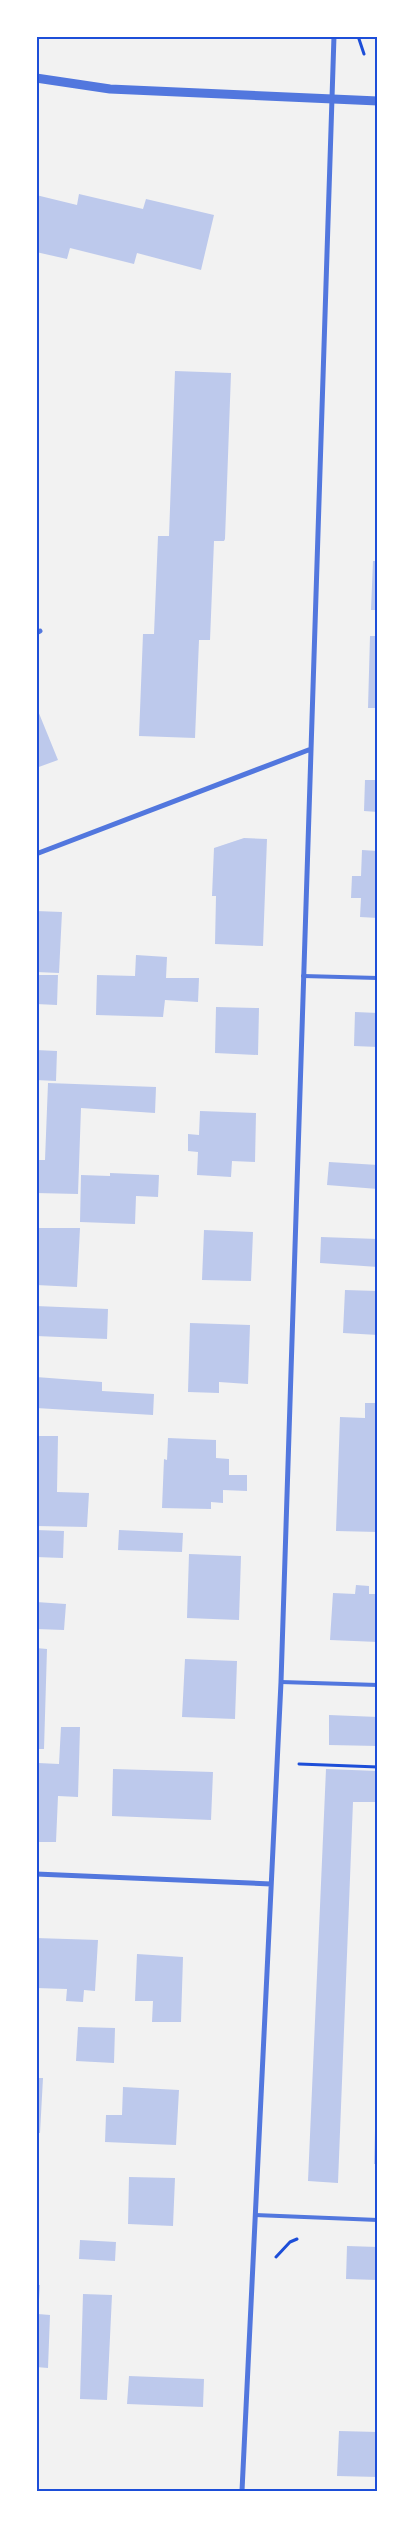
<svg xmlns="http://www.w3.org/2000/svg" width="414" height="2527" viewBox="0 0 414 2527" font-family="Literata,serif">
  <rect width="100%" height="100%" fill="#f2f2f2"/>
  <path fill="#bdc9ec" d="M79 194 143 209 146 199 214 215 201 270 137 253 134 264 70 248 67 259 36 252V195L77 205Z
    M175 371 231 373 225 539 224 541H214L210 640H199L195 738 139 736 143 634H154L158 536H169Z
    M373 561H378V610H371Z
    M370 636H378V708H368Z
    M36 706 58 760 36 768Z
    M376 775 378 812 364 811 365 780H376Z
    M244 838 267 839 263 946 215 944 216 896H212L214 848Z
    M362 850 378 851V918L360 917 361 898H351L352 876H361Z
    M36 911 62 912 59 973 36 972Z
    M136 955 167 957 166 978H199L198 1002 165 1000 163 1017 96 1015 97 975 135 976Z
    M36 975H58L57 1005 36 1004Z
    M216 1007 259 1008 258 1055 215 1053Z
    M355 1012 378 1013V1047L354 1046Z
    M36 1050 57 1051 56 1081 36 1080Z
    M48 1083 156 1087 155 1113 81 1108 78 1194 36 1193V1160H45Z
    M200 1111 256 1113 255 1162 232 1161 231 1177 197 1175 198 1152 188 1151V1134L199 1135Z
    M329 1162 378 1165V1189L327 1185Z
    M110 1173 159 1175 158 1197 136 1196 135 1224 80 1222 81 1175 110 1176Z
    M36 1228H80L77 1287 36 1285Z
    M204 1230 253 1232 251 1281 202 1280Z
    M321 1237 378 1239V1267L320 1263Z
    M345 1290 378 1291V1335L343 1333Z
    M36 1306 108 1309 107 1339 36 1336Z
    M190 1323 250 1325 248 1384 219 1382V1393L188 1392Z
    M36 1377 102 1382V1391L154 1394 153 1415 36 1408Z
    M365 1403H378V1532L336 1531 340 1417 365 1418Z
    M36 1436H58L57 1492 89 1493 87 1527 36 1526Z
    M168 1438 216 1440V1458L229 1459V1475H247V1491L223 1490V1503L211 1502V1509L162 1508 164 1459 167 1460Z
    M36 1530 64 1531 63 1558 36 1557Z
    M119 1530 183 1533 182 1552 118 1550Z
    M189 1554 241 1556 239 1620 187 1618Z
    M356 1585 369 1586V1594H378V1642L330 1640 333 1593 355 1594Z
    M36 1602 66 1604 64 1630 36 1629Z
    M36 1648 47 1649 44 1749H36Z
    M185 1659 237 1661 235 1719 182 1717Z
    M329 1715 378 1717V1746L329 1745Z
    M61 1727H80L78 1797 58 1796 56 1842H36L38 1763 59 1764Z
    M113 1769 213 1772 211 1820 112 1816Z
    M326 1769 378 1771V1802H353L338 2183 308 2181Z
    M36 1938 98 1940 95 1991 84 1990 83 2002 66 2001 67 1989 36 1988Z
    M137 1954 183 1957 181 2022H152L153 2001H135Z
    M78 2027 115 2028 114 2063 76 2061Z
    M36 2078H43L40 2133H36Z
    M123 2087 179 2090 176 2145 105 2142 106 2115H122Z
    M376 2097H378V2164H374Z
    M129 2177 175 2178 173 2226 128 2224Z
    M80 2240 116 2242 115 2261 79 2259Z
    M347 2246 378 2247V2280L346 2279Z
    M36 2285H40L38 2314 50 2315 48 2368 36 2367Z
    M83 2294 112 2295 107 2400 80 2399Z
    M129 2376 204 2379 203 2407 127 2404Z
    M339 2431 378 2432V2477L337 2476Z"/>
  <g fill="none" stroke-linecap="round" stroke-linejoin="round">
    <path stroke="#1d4ed8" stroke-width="3" d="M358 36 364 54
      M299 1764 378 1767
      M276 2257 290 2242 297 2239"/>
    <path stroke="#5277de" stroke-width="4" d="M303 976 378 978
      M281 1682 378 1685
      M255 2215 378 2220"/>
    <path stroke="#5277de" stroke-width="5" d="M36 633 40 631
      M36 854 311 749
      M36 1874 271 1884
      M242 2491 281 1682 334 36"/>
    <path stroke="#5277de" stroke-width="9" d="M36 78 110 89 378 101"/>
  </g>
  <rect width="414" height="2527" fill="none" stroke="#ffffff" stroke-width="75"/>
  <rect x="38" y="38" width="338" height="2452" fill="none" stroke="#1d4ed8" stroke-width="2"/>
</svg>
